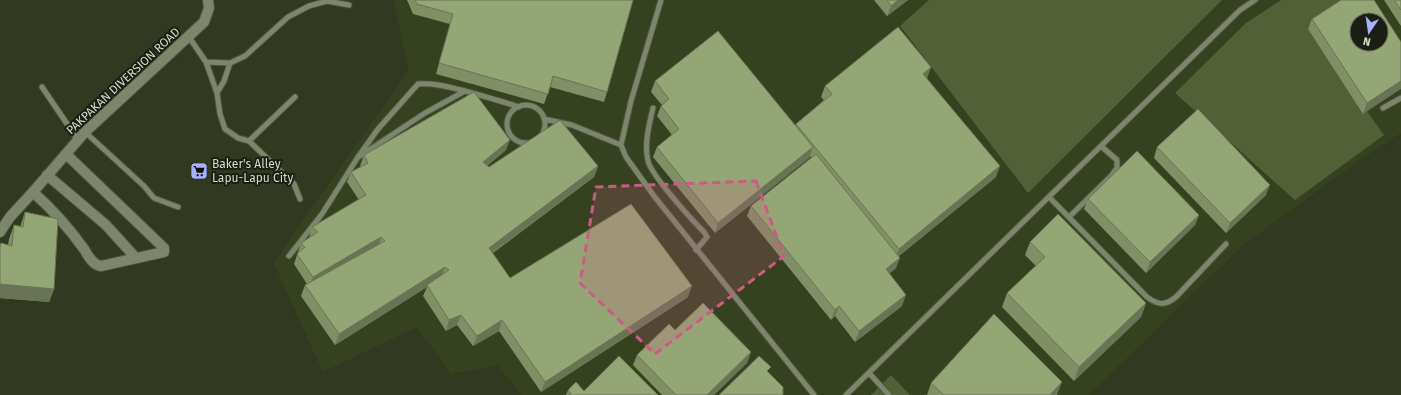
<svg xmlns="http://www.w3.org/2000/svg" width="1401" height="395" viewBox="0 0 1401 395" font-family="'Fira Sans',sans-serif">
  <rect width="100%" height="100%" fill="#313920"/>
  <path fill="#364120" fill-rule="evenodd" d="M393 0H1401V133L1360 160 1243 245 1089 395H521L498 365 451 374 417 327 323 372 274 264 299 226 409 70ZM1357 20H1381V44H1357Z"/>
  <path fill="#526037" d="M929 0H1222L1028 193 900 26Z
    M1281 0H1346L1308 29 1384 135 1295 200 1175 93 1246 23Z
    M891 375 910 395H871Z"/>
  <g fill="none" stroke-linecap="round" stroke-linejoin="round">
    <defs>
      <path id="lane" d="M661 0 631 101 621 145 626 157 654 196 814 395
        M189 37 206 62 217 93 220 114 225 129 238 138 249 141 294 184 300 199
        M206 62 230 63 245 56 288 17 309 6 327 1 349 5
        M42 87 78 140
        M217 93 224 81 230 63
        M507 124a19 19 0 1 1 38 0a19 19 0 1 1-38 0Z
        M653 108C649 125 644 144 648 161 651 175 692 220 704 232L707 237 696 250
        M1383 108 1401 98
        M544 119 572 125 621 145
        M85 132 144 186 154 198 178 207
        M249 141 295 97
        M360 156 425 113 465 91
        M1049 197 1147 297C1158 305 1165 306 1176 297L1226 244
        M1069 217 1111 176 1117 168V160L1101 146
        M289 256 322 214 358 157 378 129 418 84C435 83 449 87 465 91 483 96 501 101 519 107
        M869 373 889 395
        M846 395 1240 10 1255 0"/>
      <path id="street" d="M47 175 106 225 136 258
        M33 192C52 209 69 228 84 249 88 255 92 265 101 266L164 252V248L66 154"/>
      <path id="secondary" d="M0 232 10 217 33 192 85 132 204 22 209 8 208 0"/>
    </defs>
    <use href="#lane" stroke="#4e543f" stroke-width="7"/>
    <use href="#street" stroke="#4e543f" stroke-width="12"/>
    <use href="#secondary" stroke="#4e543f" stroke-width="12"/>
    <use href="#lane" stroke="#7c866a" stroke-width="5"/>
    <use href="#street" stroke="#7c866a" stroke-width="10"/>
    <use href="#secondary" stroke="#7c866a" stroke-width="10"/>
  </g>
  <path fill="#808f65" d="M407 0H633L607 92 604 102 550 87 544 104 436 74 450 24 413 14Z
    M874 0H908L887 16Z
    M1384 0H1401V26Z
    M1312 19 1401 42 1363 114 1308 29Z
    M931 67 927 78 996 177 899 256 896 268 889 274 902 306 855 342 835 316 831 320 747 216 751 206 811 158 810 156 809 158 715 233 653 157 657 147 672 135 657 116 661 106 662 105 651 92 655 81 795 125 796 124 824 100 821 97 825 86Z
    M1157 147 1266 195 1226 233 1154 158Z
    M506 150 487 166 489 167 598 166 594 177 493 253 510 278 688 297 541 392 499 331 473 346 457 325 446 331 423 296 427 287 335 345 301 296 305 285 307 284 294 264 301 243 309 238 312 227 359 200 347 182 351 172 361 167 360 166 364 155Z
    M1088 199 1199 215 1195 225 1146 273 1084 209Z
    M25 212 54 289 49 302 0 298V246L8 245 9 239 14 225 20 227Z
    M1030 242 1146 303 1141 317 1074 381 1002 307 1007 293 1036 266 1025 255Z
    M675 330 751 352 747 363 714 395H662L633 365 637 355Z
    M931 383 1057 395H927Z
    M568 390 584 391 658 395H566Z"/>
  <path fill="#687453" d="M898 0H908L887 16 891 6Z
    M931 67 927 78 919 84 923 74Z
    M1401 81V89L1363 114 1367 103Z
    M510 140 506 150 479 172 483 162Z
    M813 147 809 158 715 233 718 223Z
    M598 166 594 177 485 258 489 248Z
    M1000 166 996 177 895 259 899 249Z
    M1270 185 1266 195 1226 233 1230 223Z
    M1199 215 1195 225 1146 273 1150 262Z
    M381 237 378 248 309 287 313 277Z
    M900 258 896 268 882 280 886 269Z
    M445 267 441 277 427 285V287L335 345 339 334Z
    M0 284 54 289 49 302 0 298Z
    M692 286 688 297 541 392 545 382Z
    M906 295 902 306 855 342 859 331Z
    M1146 303 1141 317 1074 381 1079 367Z
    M839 306 835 316 831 320 835 310Z
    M461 315 457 325 446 331 449 320Z
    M502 320 499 331 473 346 477 336Z
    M751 352 747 363 714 395H707Z
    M1062 382 1057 395H1050Z"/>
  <path fill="#95a676" stroke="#687453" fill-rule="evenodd" d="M415 0H633L607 92 553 76 548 94 439 63 453 14 417 4Z
    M887 0H898L891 6Z
    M1341 0H1374L1401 42V81L1367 103 1312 19ZM1357 20H1381V44H1357Z
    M1394 0H1401V10Z
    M898 27 931 67 923 74 1000 166 899 249 796 124 832 94 825 86Z
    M718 31 813 147 718 223 657 147 679 129 661 106 669 99 655 81Z
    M474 92 510 140 483 162 489 167 560 120 598 166 489 248 510 278 631 204 692 286 545 382 502 320 477 336 461 315 449 320 427 285 449 270 445 267 339 334 305 285 385 241 381 237 313 277 297 254 305 247 301 243 318 232 312 227 366 195 351 172 368 163 364 155Z
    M1198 109 1270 185 1230 223 1157 147Z
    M1137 151 1199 215 1150 262 1088 199Z
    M816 154 900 258 886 269 906 295 859 331 839 306 835 310 751 206Z
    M25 212 58 219 54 289 0 284V246L1 243 12 246 14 225 23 227Z
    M1058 214 1146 303 1079 367 1007 293 1045 257 1030 242Z
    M703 303 751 352 707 395H676L637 355 669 324 675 330Z
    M994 314 1062 382 1050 395H944L931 383Z
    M619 356 658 395H568L571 393 568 390 576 382 584 391Z
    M759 356 771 367 767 371 783 387V395H719Z"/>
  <path fill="#c95c82" fill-opacity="0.2" stroke="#c95c82" stroke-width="3" stroke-dasharray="8 5" stroke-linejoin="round" d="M756 181 784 256 655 354 580 283 596 187Z"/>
  <defs>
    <symbol id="supermarket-square" viewBox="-11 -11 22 22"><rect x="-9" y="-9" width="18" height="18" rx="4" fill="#a7b1fc" stroke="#1b1f13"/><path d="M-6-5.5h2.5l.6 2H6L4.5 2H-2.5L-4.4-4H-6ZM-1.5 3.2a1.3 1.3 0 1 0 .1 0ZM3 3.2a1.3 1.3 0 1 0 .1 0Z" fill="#111"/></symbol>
  </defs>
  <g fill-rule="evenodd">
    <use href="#supermarket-square" x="189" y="161" width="20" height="20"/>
  </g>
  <g text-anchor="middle" stroke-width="4" stroke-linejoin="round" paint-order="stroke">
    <g font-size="12" fill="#d5dbcb" stroke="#1b1f13">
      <text transform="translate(123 81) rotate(-43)" y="4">PAKPAKAN DIVERSION ROAD</text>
    </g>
    <g font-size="12" fill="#d5dbcb" stroke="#1b1f13" text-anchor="start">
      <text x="212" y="168">Baker's Alley<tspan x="212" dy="14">Lapu-Lapu City</tspan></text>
    </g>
  </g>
  <g transform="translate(1369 32) rotate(193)"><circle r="19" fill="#1b1f13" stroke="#656a5d"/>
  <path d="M0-3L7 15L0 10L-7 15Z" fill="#a7b1fc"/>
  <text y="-6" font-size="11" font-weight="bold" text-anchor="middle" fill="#d5dbcb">N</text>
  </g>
</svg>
